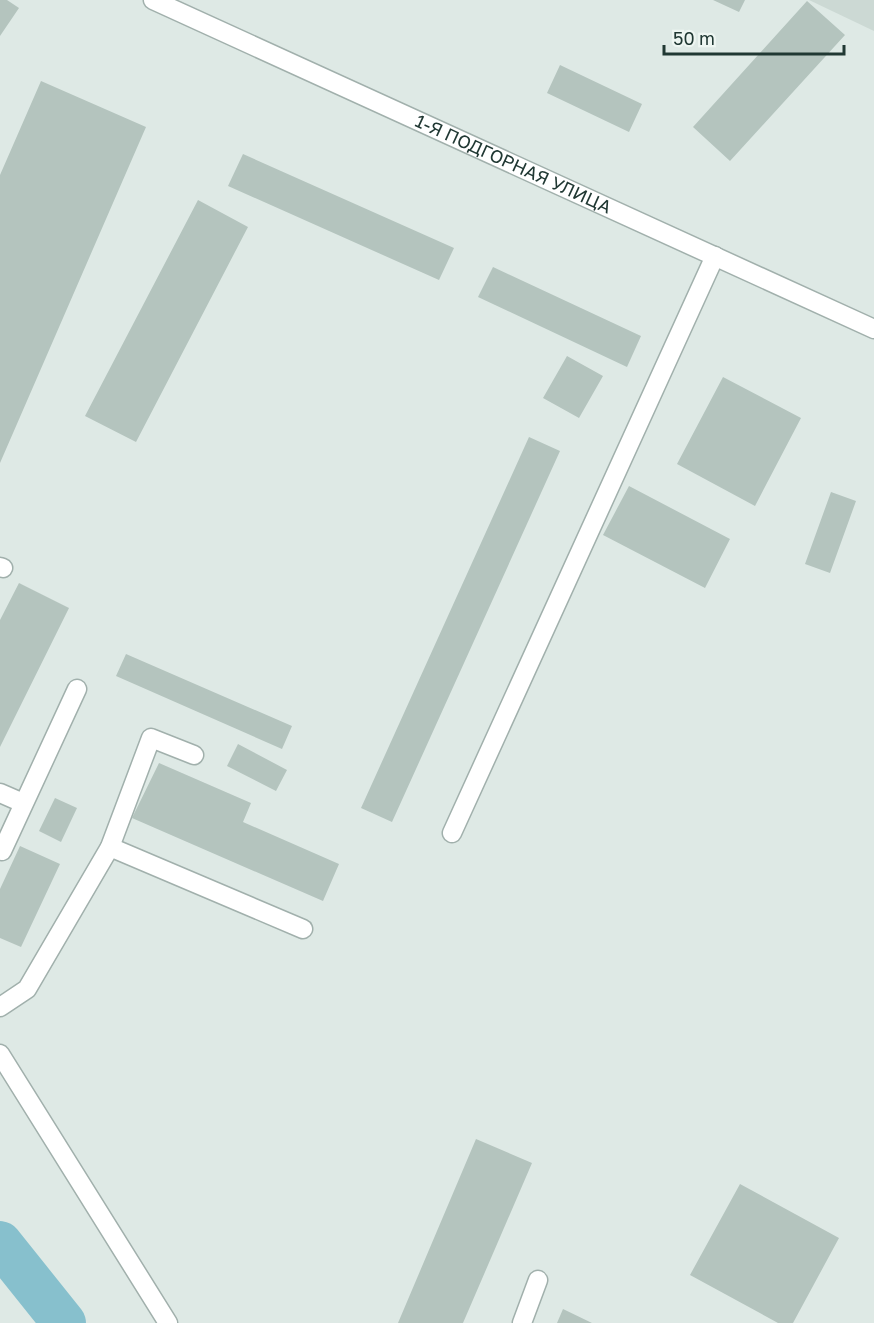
<svg xmlns="http://www.w3.org/2000/svg" width="874" height="1323" viewBox="0 0 874 1323" font-family="'Golos Text',sans-serif">
  <rect width="100%" height="100%" fill="#dee9e5"/>
  <path fill="#ccd9d4" d="M809 0H874V31Z"/>
  <g fill="none" stroke-linecap="round" stroke-linejoin="round">
    <path stroke="#87c0cd" stroke-width="44" d="M0 1243 64 1323"/>
  </g>
  <path fill="#b4c4be" d="M0 0H7L19 8 0 36Z
    M713 0H745L739 12Z
    M807 1 845 35 730 161 693 127Z
    M560 65 642 104 629 132 547 93Z
    M41 81 146 127 0 463V175Z
    M243 154 454 248 439 280 228 186Z
    M198 200 248 227 136 442 85 416Z
    M493 267 641 336 627 367 478 297Z
    M567 356 603 376 579 418 543 398Z
    M723 377 801 418 755 506 677 464Z
    M529 437 560 451 392 822 361 808Z
    M629 486 730 539 705 588 603 535Z
    M831 492 856 501 830 573 805 564Z
    M19 583 69 608 0 747V620Z
    M126 654 292 726 282 749 116 676Z
    M238 744 287 770 276 791 227 766Z
    M159 763 251 803 243 822 339 864 323 901 132 818Z
    M55 798 77 808 61 842 39 831Z
    M20 846 60 864 21 947 0 938V889Z
    M476 1139 532 1163 463 1323H398Z
    M740 1184 839 1238 793 1323H778L690 1275Z
    M563 1309 592 1323H557Z"/>
  <g fill="none" stroke-linecap="round" stroke-linejoin="round">
    <defs>
      <g id="minor">
        <path id="s1" d="M153 0 874 329"/>
        <path d="M0 567 3 568"/>
        <path d="M0 793 23 803"/>
        <path d="M452 833 715 256"/>
        <path d="M110 847 303 929"/>
        <path d="M2 851 77 689"/>
        <path d="M0 1007 27 989 110 847 151 738 194 755"/>
        <path d="M0 1054 168 1323"/>
        <path d="M522 1323 538 1280"/>
      </g>
    </defs>
    <use href="#minor" stroke="#a1b0ac" stroke-width="21"/>
    <use href="#minor" stroke="#fff" stroke-width="18"/>
  </g>
  <g text-anchor="middle" stroke-width="5" stroke-linejoin="round" paint-order="stroke">
    <g font-size="18" fill="#203833" stroke="#eef6f2">
      <text dy="6" stroke="none"><textPath href="#s1" startOffset="396">1-Я ПОДГОРНАЯ УЛИЦА</textPath></text>
    </g>
  </g>
  <path d="M664 45v9h180v-9" fill="none" stroke="#203833" stroke-width="3"/>
  <text x="673" y="45" font-size="18" fill="#203833" stroke="#eef6f2" stroke-width="4.5" paint-order="stroke">50 m</text>
</svg>
